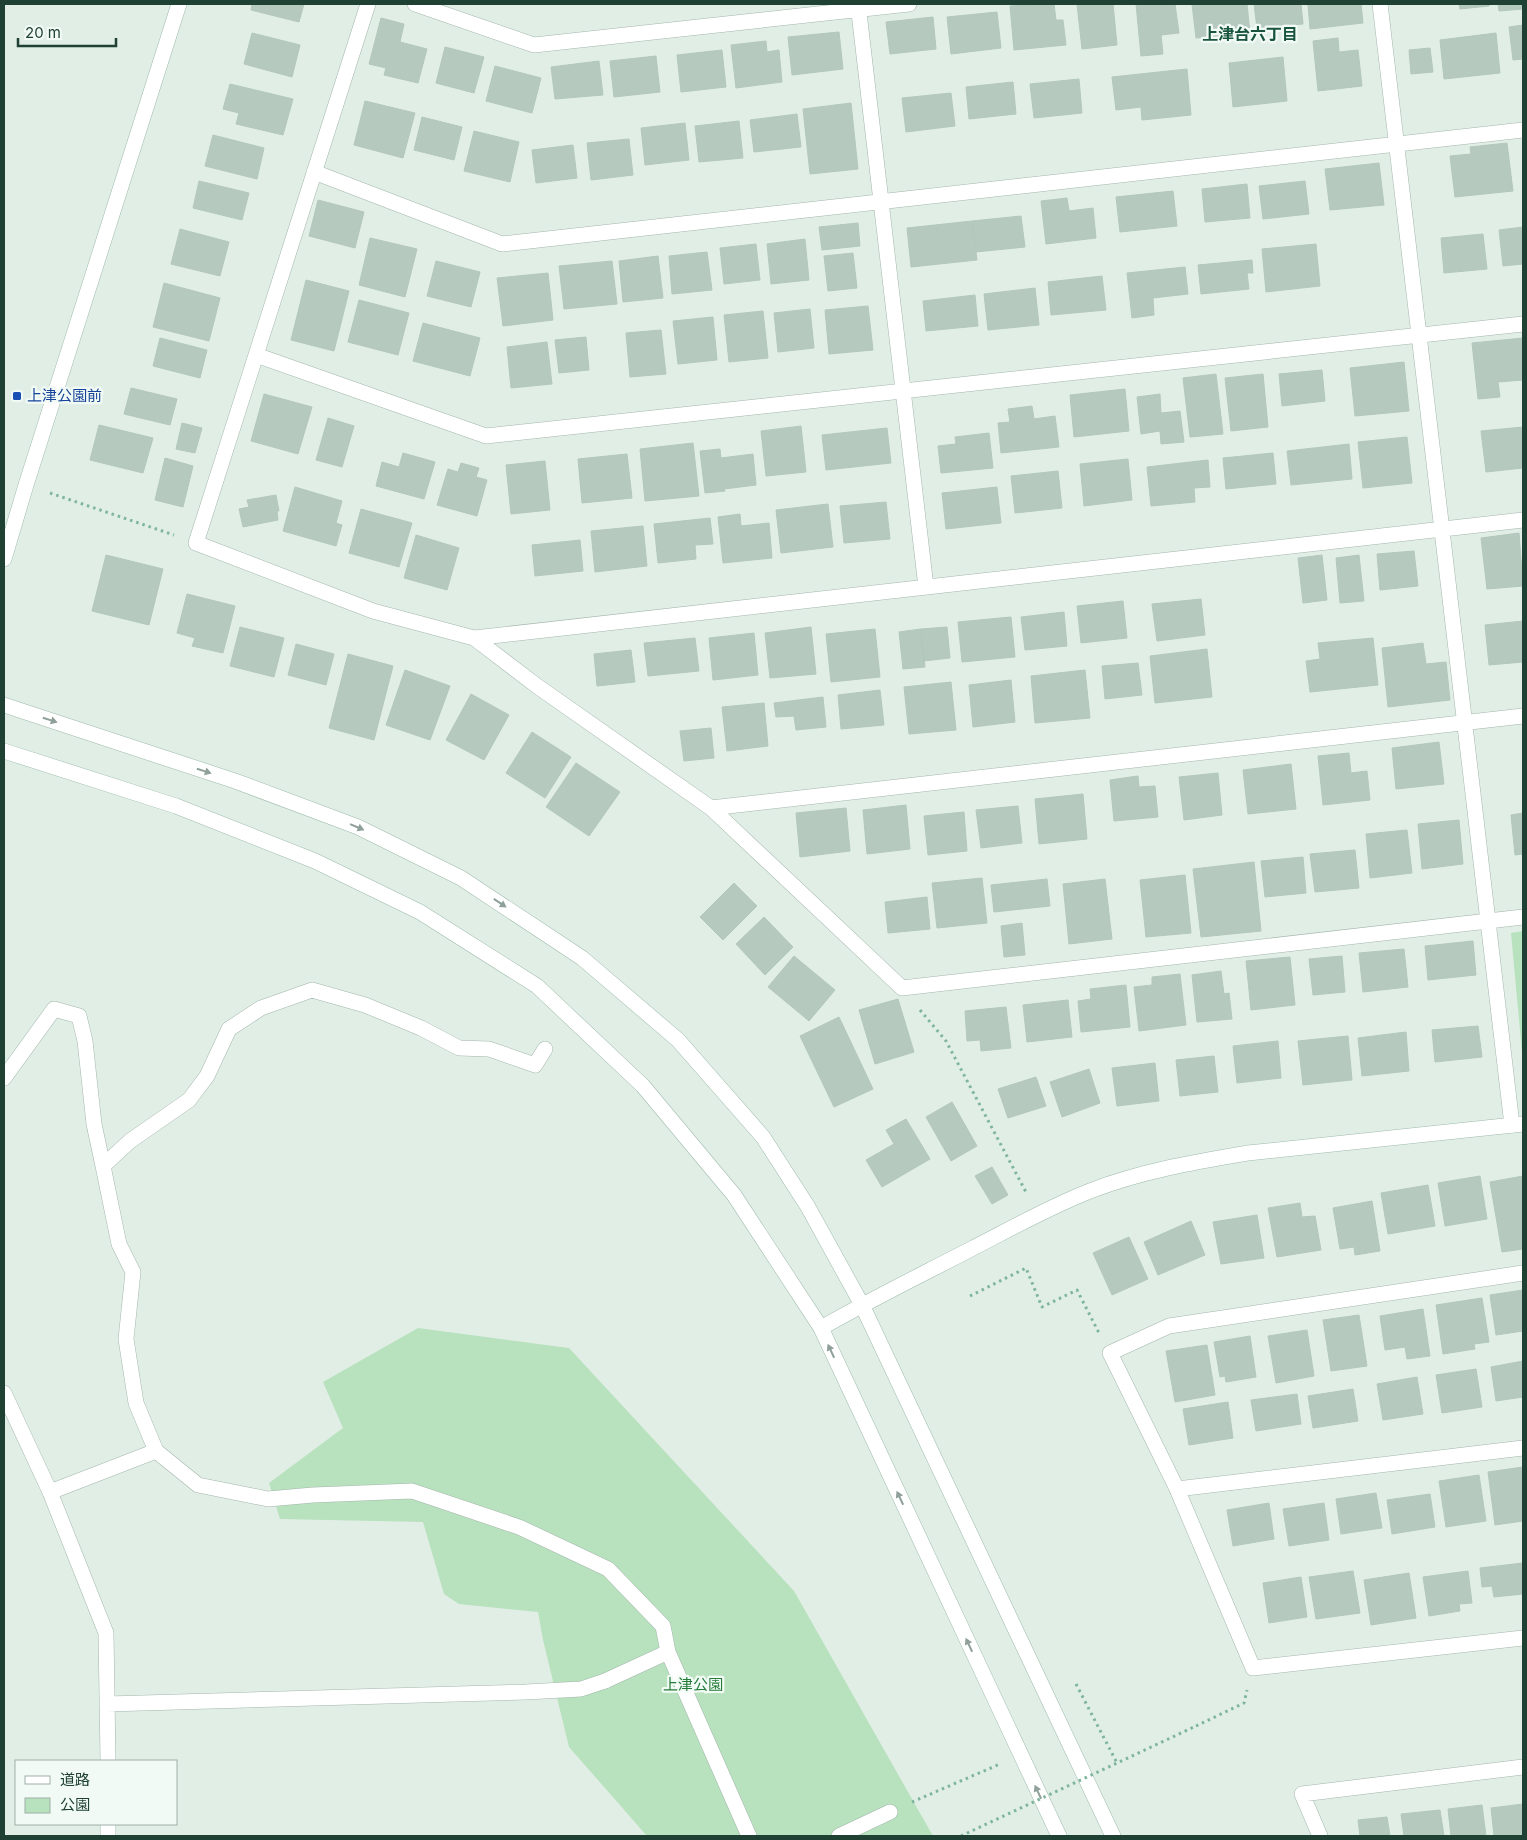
<svg xmlns="http://www.w3.org/2000/svg" width="1527" height="1840" viewBox="0 0 1527 1840" font-family="Inter,'Noto Sans JP',sans-serif">
  <rect width="100%" height="100%" fill="#e1eee6"/>
  <path fill="#b8e1bd" d="M1523 931V1063L1511 933Z
    M418 1328 569 1348 794 1591 933 1836H647L569 1747 543 1640 538 1612 459 1604 444 1594 423 1522 280 1519 269 1483 343 1428 323 1382Z"/>
  <path fill="#b6c9bf" stroke="#b3c8bc" d="M252 4H304L299 22 251 10Z
    M1037 4H1054L1056 20H1063L1066 45 1014 50 1010 6Z
    M1077 4H1113L1117 45 1082 49Z
    M1136 4H1175L1179 33 1161 35 1163 54 1141 56Z
    M1192 4H1247L1250 33 1196 38Z
    M1254 4H1301L1303 24 1257 28Z
    M1308 4H1361L1363 23 1310 29Z
    M1459 4H1489V6L1460 9Z
    M1498 4H1523V9L1499 11Z
    M997 12 1001 48 951 54 947 17Z
    M933 17 936 49 890 54 886 22Z
    M381 18 404 24 400 42 427 49 418 83 384 75 386 68 369 64Z
    M1523 25V59L1513 60 1509 27Z
    M839 32 843 69 792 75 788 37Z
    M252 33 300 45 292 77 244 64Z
    M1496 33 1500 73 1444 79 1440 40Z
    M1338 38 1339 52 1358 50 1362 86 1318 91 1313 41Z
    M766 41 767 52 779 50 782 82 736 88 731 45Z
    M445 47 484 57 474 93 436 83Z
    M1430 48 1433 72 1411 74 1409 50Z
    M722 50 726 87 681 92 677 55Z
    M656 56 660 92 614 97 610 61Z
    M1283 57 1287 101 1233 107 1229 63Z
    M599 61 603 95 555 99 551 67Z
    M495 66 541 78 532 113 486 101Z
    M1187 69 1191 115 1142 120 1141 107 1116 110 1112 77Z
    M1079 79 1082 113 1034 118 1030 84Z
    M1013 82 1016 114 969 119 966 87Z
    M230 84 293 99 283 135 236 124 239 113 223 109Z
    M951 93 955 126 906 132 902 98Z
    M365 101 415 113 403 158 354 145Z
    M851 103 858 169 810 174 803 109Z
    M797 114 801 147 754 152 750 120Z
    M422 117 462 127 454 160 414 150Z
    M739 121 743 158 699 162 695 126Z
    M685 123 689 160 645 165 641 128Z
    M474 131 519 142 510 182 464 171Z
    M213 135 264 148 257 179 205 166Z
    M629 139 633 175 591 180 587 143Z
    M1507 143 1513 191 1455 197 1450 156 1471 154 1470 147Z
    M573 145 577 178 536 183 532 150Z
    M1379 163 1384 205 1330 210 1325 169Z
    M199 181 249 193 242 220 193 208Z
    M1305 181 1309 214 1263 219 1259 186Z
    M1247 184 1250 218 1205 222 1202 189Z
    M1173 191 1177 226 1120 232 1116 197Z
    M1067 198 1069 211 1093 208 1096 238 1046 244 1041 201Z
    M318 200 364 212 355 248 309 236Z
    M1021 216 1025 247 976 252 972 221Z
    M972 221 977 260 911 267 907 228Z
    M858 223 860 246 822 250 819 227Z
    M1523 227V264L1503 266 1499 230Z
    M180 229 229 242 220 276 171 264Z
    M1483 234 1487 269 1444 273 1441 238Z
    M370 238 417 249 405 297 359 285Z
    M805 239 809 280 771 284 767 244Z
    M756 244 760 280 724 284 720 248Z
    M1316 244 1320 286 1266 292 1262 249Z
    M707 252 712 290 672 294 669 256Z
    M853 253 857 288 828 291 824 256Z
    M658 256 663 298 623 302 619 261Z
    M1252 260 1253 273H1247L1249 289 1201 294 1198 265Z
    M436 261 480 272 471 307 427 296Z
    M612 261 617 304 564 309 559 266Z
    M1185 267 1188 294 1153 298 1154 315 1132 318 1127 273Z
    M548 273 553 320 503 326 497 278Z
    M1102 276 1106 310 1051 315 1048 282Z
    M306 280 349 291 334 351 291 340Z
    M164 283 220 298 209 341 153 327Z
    M1035 288 1039 325 988 330 984 294Z
    M975 295 978 326 926 331 923 301Z
    M359 300 409 313 398 355 348 342Z
    M868 306 873 350 829 354 825 310Z
    M810 309 814 348 778 352 774 313Z
    M763 311 768 358 729 362 724 315Z
    M713 317 717 360 678 364 673 321Z
    M423 323 480 338 470 376 413 361Z
    M661 330 666 374 630 377 626 333Z
    M586 337 589 370 559 373 555 340Z
    M160 338 207 350 200 378 153 366Z
    M1523 338V380L1498 382 1500 397 1478 399 1472 343Z
    M547 342 552 384 511 388 507 347Z
    M1404 362 1409 411 1355 416 1350 368Z
    M1322 370 1325 401 1282 406 1279 374Z
    M1216 374 1223 434 1190 437 1183 378Z
    M1263 374 1268 427 1231 431 1225 378Z
    M131 388 177 399 170 425 124 414Z
    M1125 389 1129 431 1074 437 1070 395Z
    M264 394 312 407 298 454 251 441Z
    M1160 394 1161 413 1180 411 1184 442 1161 444 1160 431 1141 434 1137 397Z
    M1032 406 1034 419 1055 416 1059 447 1001 453 998 423 1010 422 1008 409Z
    M328 418 354 426 342 467 316 460Z
    M182 423 202 428 195 453 176 449Z
    M99 425 153 438 143 473 90 460Z
    M801 426 806 472 766 476 761 431Z
    M1523 427V468L1486 472 1481 431Z
    M887 428 891 463 826 470 822 435Z
    M989 433 993 468 941 473 938 446 956 444 955 437Z
    M1407 437 1412 483 1363 488 1358 442Z
    M693 443 699 496 645 501 640 449Z
    M1349 444 1352 479 1291 485 1287 451Z
    M720 449 721 458 753 454 756 485 724 489 725 491 705 493 700 451Z
    M403 453 435 462 424 499 376 486 382 462 399 467Z
    M1273 453 1276 484 1226 489 1223 458Z
    M627 454 632 498 582 503 578 459Z
    M165 458 193 466 183 507 155 500Z
    M1128 459 1132 500 1084 506 1080 464Z
    M1208 460 1210 487 1194 488 1195 502 1151 506 1147 467Z
    M545 461 550 510 511 514 506 465Z
    M461 463 479 468 476 477 487 480 477 516 437 505 448 469 458 472Z
    M1058 471 1062 508 1015 513 1011 476Z
    M295 487 342 501 336 523 342 525 336 546 283 531Z
    M997 487 1001 523 946 529 942 493Z
    M276 495 279 511H277L278 520 243 527 239 509 249 507 247 500Z
    M886 502 890 539 844 543 840 506Z
    M828 504 833 547 781 553 776 510Z
    M361 509 412 523 399 567 349 553Z
    M740 514 741 526 769 523 772 558 723 563 718 517Z
    M710 518 713 544 695 545 696 559 658 563 654 524Z
    M643 526 647 566 595 572 591 531Z
    M1519 533 1523 586 1487 589 1481 538Z
    M416 535 459 548 447 590 404 578Z
    M580 540 583 571 535 576 532 545Z
    M1414 551 1418 586 1380 590 1377 554Z
    M106 555 163 569 149 625 92 611Z
    M1322 555 1327 600 1303 603 1298 558Z
    M1359 555 1364 601 1340 603 1336 558Z
    M187 594 235 606 223 653 192 646 195 638 177 633Z
    M1201 599 1205 635 1157 641 1152 604Z
    M1123 601 1127 638 1081 643 1077 606Z
    M1064 612 1067 646 1025 650 1021 617Z
    M1011 617 1015 657 962 662 958 622Z
    M1523 621V662L1489 665 1485 625Z
    M240 627 284 638 274 677 230 666Z
    M811 627 816 674 770 678 765 633Z
    M947 627 950 658 924 661 921 629Z
    M875 629 880 677 831 682 826 634Z
    M921 629 925 667 903 669 899 632Z
    M754 633 758 675 713 680 709 638Z
    M695 638 699 671 648 676 644 643Z
    M1373 638 1378 685 1310 692 1306 661 1320 659 1318 643Z
    M1423 643 1426 664 1446 662 1450 700 1388 707 1382 648Z
    M296 644 334 654 326 685 288 675Z
    M1207 649 1212 697 1155 703 1150 656Z
    M631 650 635 682 597 686 594 654Z
    M348 654 393 666 374 740 329 728Z
    M1138 663 1142 695 1105 699 1102 666Z
    M405 670 450 686 430 740 386 725Z
    M1085 670 1090 718 1035 723 1031 676Z
    M1011 680 1015 722 973 727 969 685Z
    M951 682 956 730 909 734 904 687Z
    M880 690 884 725 841 729 838 695Z
    M471 694 509 715 484 760 446 740Z
    M823 697 826 727 796 730 794 716 776 717 774 703Z
    M764 703 768 746 727 751 722 707Z
    M711 728 714 758 684 761 680 731Z
    M532 732 571 757 545 798 506 773Z
    M1439 742 1444 784 1396 789 1392 748Z
    M1349 753 1351 773 1367 771 1370 800 1323 805 1318 756Z
    M576 763 620 792 589 836 546 807Z
    M1291 764 1296 809 1248 814 1243 770Z
    M1218 773 1222 815 1184 820 1179 777Z
    M1138 776 1139 787 1155 786 1158 817 1114 821 1110 780Z
    M1083 794 1087 839 1039 844 1035 799Z
    M906 805 910 849 867 854 863 810Z
    M1018 806 1022 843 981 848 976 810Z
    M846 808 850 851 800 857 796 813Z
    M964 812 967 851 928 855 924 816Z
    M1523 813V854L1515 855 1511 815Z
    M1459 820 1463 864 1422 869 1418 824Z
    M1407 830 1412 873 1370 878 1366 834Z
    M1355 850 1359 888 1315 892 1310 854Z
    M1303 857 1306 893 1265 897 1261 861Z
    M1254 862 1261 931 1201 937 1193 869Z
    M1185 875 1191 933 1146 937 1140 880Z
    M982 878 987 923 937 928 932 883Z
    M1047 879 1050 906 994 912 991 885Z
    M1105 879 1112 939 1069 944 1063 884Z
    M734 883 757 906 723 940 700 917Z
    M927 897 930 929 888 933 885 902Z
    M764 917 793 947 765 975 736 944Z
    M1022 923 1025 955 1004 957 1001 926Z
    M1473 941 1476 975 1428 980 1425 946Z
    M1404 949 1408 987 1363 992 1359 953Z
    M794 956 835 990 809 1021 768 987Z
    M1342 956 1345 992 1313 995 1309 959Z
    M1290 957 1295 1005 1251 1010 1246 961Z
    M1221 971 1224 994 1229 993 1232 1019 1197 1022 1192 975Z
    M1180 974 1186 1025 1139 1031 1134 987 1152 985V977Z
    M1126 985 1130 1027 1081 1032 1078 1001 1091 999 1090 989Z
    M898 999 914 1052 875 1064 859 1010Z
    M1068 1000 1072 1037 1027 1042 1023 1005Z
    M1006 1007 1011 1048 981 1051 980 1040 967 1041 965 1011Z
    M839 1017 873 1089 834 1107 800 1036Z
    M1478 1026 1482 1057 1435 1062 1432 1030Z
    M1406 1032 1409 1071 1362 1076 1358 1038Z
    M1348 1036 1352 1080 1303 1085 1298 1041Z
    M1278 1041 1281 1078 1237 1083 1233 1046Z
    M1214 1056 1218 1092 1180 1096 1176 1060Z
    M1155 1063 1159 1101 1117 1106 1112 1068Z
    M1089 1069 1100 1103 1062 1117 1050 1082Z
    M1036 1077 1046 1106 1008 1118 998 1089Z
    M952 1102 977 1146 951 1161 926 1117Z
    M906 1119 930 1159 882 1187 866 1160 894 1144 886 1130Z
    M992 1167 1008 1195 992 1204 975 1176Z
    M1480 1176 1487 1219 1445 1226 1438 1183Z
    M1523 1176V1249L1502 1252 1490 1182Z
    M1428 1185 1435 1226 1388 1234 1381 1193Z
    M1372 1201 1380 1251 1355 1255 1354 1247 1340 1249 1333 1208Z
    M1300 1203 1302 1217 1315 1216 1321 1250 1277 1257 1268 1208Z
    M1257 1215 1264 1258 1221 1264 1213 1222Z
    M1191 1221 1205 1255 1158 1275 1144 1242Z
    M1129 1237 1148 1279 1112 1295 1093 1253Z
    M1523 1290V1331L1496 1335 1490 1295Z
    M1482 1298 1489 1342 1474 1344 1475 1349 1443 1354 1436 1305Z
    M1423 1309 1430 1356 1407 1359 1405 1347 1385 1350 1380 1316Z
    M1359 1315 1367 1366 1331 1371 1323 1320Z
    M1307 1330 1314 1376 1276 1383 1268 1336Z
    M1250 1336 1256 1377 1226 1382 1225 1376 1220 1377 1214 1342Z
    M1207 1345 1215 1395 1175 1402 1166 1351Z
    M1523 1361V1397L1496 1401 1491 1367Z
    M1476 1369 1482 1407 1442 1413 1436 1375Z
    M1417 1377 1423 1414 1383 1420 1377 1384Z
    M1353 1389 1358 1421 1313 1428 1308 1396Z
    M1297 1394 1301 1424 1256 1431 1251 1400Z
    M1228 1402 1233 1438 1189 1445 1183 1409Z
    M1523 1467V1521L1495 1525 1488 1472Z
    M1479 1475 1486 1521 1446 1527 1439 1481Z
    M1376 1493 1382 1528 1341 1534 1336 1499Z
    M1430 1494 1435 1527 1392 1534 1387 1500Z
    M1269 1503 1274 1539 1233 1546 1227 1510Z
    M1324 1503 1329 1540 1289 1546 1283 1509Z
    M1523 1563V1594L1494 1597 1492 1586 1482 1587 1480 1568Z
    M1353 1571 1360 1613 1316 1619 1309 1577Z
    M1468 1571 1472 1603 1459 1604 1460 1611 1429 1616 1423 1577Z
    M1409 1573 1416 1618 1371 1625 1364 1580Z
    M1301 1577 1307 1617 1269 1623 1263 1583Z
    M1523 1804V1836H1494L1491 1808Z
    M1482 1805 1486 1836H1451L1448 1809Z
    M1440 1810 1444 1836H1404L1401 1814Z
    M1387 1817 1390 1836H1360L1358 1820Z"/>
  <g fill="none" stroke-linecap="round" stroke-linejoin="round">
    <defs>
      <path id="lane" d="M4 1078 54 1009 79 1016 85 1041 94 1124 103 1166 130 1141 189 1100 207 1076 229 1029 261 1008 312 990 365 1005 421 1028 459 1048 489 1049 535 1065 545 1049
        M156 1451 198 1485 268 1499 313 1495 412 1491 519 1527 608 1569 663 1626 668 1652
        M50 1492 156 1451 136 1403 126 1339 133 1272 119 1244 103 1166
        M605 1681 668 1652 749 1836
        M839 1836 890 1812"/>
      <path id="street" d="M368 4 196 543 373 611 474 638 1523 520
        M415 4 534 45 909 4
        M858 4 926 587
        M1380 4 1512 1125
        M314 172 502 244 1523 130
        M256 355 486 436 1523 324
        M474 638 537 686 711 808 902 988 1523 917
        M711 808 1523 716
        M1523 1273 1169 1326 1110 1353 1177 1489 1253 1668 1523 1638
        M4 1393 50 1492 106 1633 108 1761
        M1177 1489 1523 1448
        M107 1704 526 1692 581 1689 605 1681
        M108 1824V1836
        M1320 1836 1302 1794 1523 1767"/>
      <path id="secondary" d="M4 559 26 485 179 4
        M4 705 235 781 358 827 461 878 582 958 678 1040 763 1137 808 1207 862 1305 1113 1836
        M4 751 176 806 315 861 420 912 537 986 643 1086 734 1195 821 1328 1059 1836
        M821 1328C870 1300 921 1275 971 1249 1010 1229 1049 1207 1090 1191 1141 1171 1195 1162 1248 1153L1523 1124"/>
    </defs>
    <use href="#lane" stroke="#a3b7ad" stroke-width="16"/>
    <use href="#street" stroke="#a3b7ad" stroke-width="16"/>
    <use href="#secondary" stroke="#9ebbad" stroke-width="16"/>
    <path stroke="#7eb59c" stroke-width="3" stroke-dasharray="2.5 4" stroke-linecap="butt" d="M50 493 174 535
      M920 1010 946 1041 1027 1194
      M970 1296 1026 1268 1042 1307 1077 1290 1099 1333
      M1076 1684 1117 1763
      M1196 1726 1244 1703 1247 1690
      M912 1802 1000 1764"/>
    <use href="#lane" stroke="#fff" stroke-width="15"/>
    <use href="#street" stroke="#fff" stroke-width="15"/>
    <use href="#secondary" stroke="#fff" stroke-width="15"/>
    <path stroke="#7eb59c" stroke-width="3" stroke-dasharray="2.5 4" stroke-linecap="butt" d="M961 1836 1196 1726"/>
  </g>
  <defs><path id="oneway-solid" d="M-6-.8H1V-3.2L6.5 0L1 3.2V.8H-6Z" transform="scale(1.25)"/></defs>
  <g fill="#8fa099">
    <use href="#oneway-solid" transform="translate(50 720) rotate(18)"/>
    <use href="#oneway-solid" transform="translate(204 771) rotate(18)"/>
    <use href="#oneway-solid" transform="translate(357 827) rotate(23)"/>
    <use href="#oneway-solid" transform="translate(500 903) rotate(34)"/>
    <use href="#oneway-solid" transform="translate(831 1351) rotate(-115)"/>
    <use href="#oneway-solid" transform="translate(900 1498) rotate(-115)"/>
    <use href="#oneway-solid" transform="translate(969 1645) rotate(-115)"/>
    <use href="#oneway-solid" transform="translate(1038 1792) rotate(-115)"/>
  </g>
  <rect fill="#1a4fb4" stroke="#f2faf5" stroke-width="2" x="12" y="391" width="10" height="10" rx="2.5"/>
  <g text-anchor="middle" stroke-width="4.5" stroke-linejoin="round" paint-order="stroke">
    <g font-size="15" fill="#164399" stroke="#f2faf5" text-anchor="start">
      <text x="27" y="401">上津公園前</text>
    </g>
    <g font-size="15" fill="#247c3a" stroke="#f2faf5">
      <text x="693" y="1690">上津公園</text>
    </g>
    <g font-size="16" font-weight="bold" fill="#19553e" stroke="#f2faf5">
      <text x="1250" y="40">上津台六丁目</text>
    </g>
  </g>
  <rect width="1527" height="1840" fill="none" stroke="#1f4133" stroke-width="10"/>
  <rect x="15" y="1760" width="162" height="65" fill="#f2faf5" stroke="#9eb0a7"/>
  <rect x="25" y="1776" width="25" height="8" fill="#ffffff" stroke="#9eb0a7"/>
  <text x="60" y="1785" font-size="15" fill="#1f4133">道路</text>
  <rect x="25" y="1798" width="25" height="15" fill="#b8e1bd" stroke="#9eb0a7"/>
  <text x="60" y="1810" font-size="15" fill="#1f4133">公園</text>
  <path d="M18 38v8h98v-8" fill="none" stroke="#1f4133" stroke-width="2.5"/>
  <text x="25" y="38" font-size="15" fill="#1f4133" stroke="#f2faf5" stroke-width="4" paint-order="stroke">20 m</text>
</svg>
